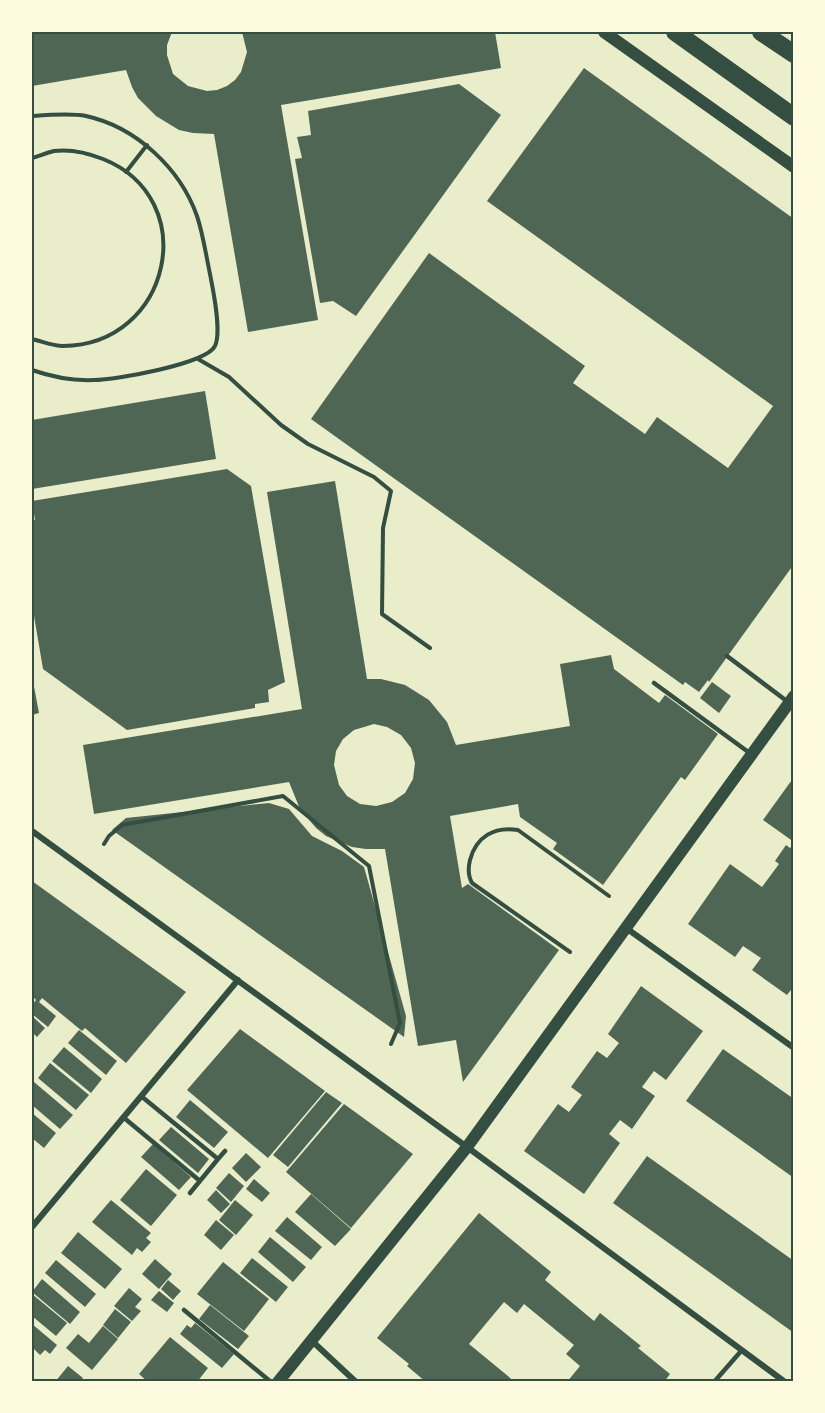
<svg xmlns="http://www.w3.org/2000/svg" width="825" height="1413" viewBox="0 0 825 1413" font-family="'Fira Sans',sans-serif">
  <rect width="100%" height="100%" fill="#e9edc9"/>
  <path fill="#4f6655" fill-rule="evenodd" d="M32 32H172L167 45V55L173 74 188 86 207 91 217 90 227 86 235 80 241 72 247 52 242 32H291V34L303 32H495L501 68 281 105 318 320 248 332 214 134 193 133 179 130 156 116 138 98 132 87 126 70 32 86Z
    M584 68 794 219V564L709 682 708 680 699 692 685 682 683 685 311 419 429 253 585 366 573 383 645 434 657 417 728 468 773 406 487 201Z
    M459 84 501 115 356 316 333 301 320 303 295 159 302 158 297 137 311 135 308 111Z
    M205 391 216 459 32 489V420Z
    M227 469 251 486 285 682 268 690 269 702 255 704V708L127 730 43 669 32 604V521L35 520 32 501Z
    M335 481 367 679H381L405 685 429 700 447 722 456 745 570 726 560 664 611 655 614 669 659 703 665 695 718 734 685 780 681 777 603 885 553 849 557 843 520 817 518 804 450 816 462 888 468 884 559 950 463 1082 456 1040 418 1046 385 849H366L352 847 326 836 316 828 300 809 289 782 94 814 83 745 302 709 267 492ZM374 724 387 727 401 735 411 748 415 763 413 779 405 793 392 802 376 806 360 804 347 796 339 785 334 765 336 751 343 739 354 730Z
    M32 676 39 713 32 715Z
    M712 682 731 696 719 713 700 698Z
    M794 777V842L763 820Z
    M269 803 289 809 312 836 342 851 364 867 406 1016 404 1037 112 830 126 818Z
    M794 843V986L787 995 752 970 761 958 743 946 735 957 688 924 730 864 762 887 779 864 775 861 786 845 790 848Z
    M32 881 186 992 126 1063 85 1028 82 1031 42 998 39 1002 56 1016 48 1027 32 1014V1005L36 1000 32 996Z
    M641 986 703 1031 666 1080 654 1071 642 1087 655 1096 632 1129 620 1120 609 1134 620 1143 584 1194 524 1151 558 1104 569 1112 582 1095 571 1087 597 1051 607 1058 619 1043 608 1034Z
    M32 1016 45 1028 37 1037 32 1032Z
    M240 1029 325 1091 268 1158 187 1090Z
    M79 1030 117 1061 106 1075 68 1043Z
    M64 1047 102 1079 91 1093 52 1061Z
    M723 1049 794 1099V1178L686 1101Z
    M50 1063 89 1095 76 1110 38 1078Z
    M34 1082 73 1115 60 1129 32 1105V1085Z
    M326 1092 342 1103 288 1167 273 1155Z
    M190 1100 228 1132 214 1148 176 1117Z
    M344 1104 413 1154 351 1228 286 1172Z
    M32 1113 56 1133 44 1148 32 1138Z
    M171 1127 209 1159 198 1173 159 1140Z
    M153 1144 191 1177 179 1190 141 1157Z
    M246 1153 261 1167 246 1182 232 1168Z
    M647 1156 794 1261V1333L613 1203Z
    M146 1169 177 1195 151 1226 120 1200Z
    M229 1173 244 1186 231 1202 216 1188Z
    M254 1179 270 1193 262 1202 246 1189Z
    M216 1190 230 1204 221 1213 207 1200Z
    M311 1194 351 1229 335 1246 295 1212Z
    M111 1200 151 1233 146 1238 151 1242 142 1252 137 1248 132 1255 92 1222Z
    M235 1200 253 1215 236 1235 219 1220Z
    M479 1213 551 1272 545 1280 594 1321 600 1313 641 1346 638 1348 670 1374 664 1382H567L580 1366 566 1354 574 1345 524 1304 517 1313 504 1302 469 1344 515 1382H426L407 1366 409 1364 377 1338Z
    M287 1217 322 1247 311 1260 275 1231Z
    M216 1220 234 1235 221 1250 204 1235Z
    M78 1232 122 1269 105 1289 61 1253Z
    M270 1237 306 1267 293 1282 258 1252Z
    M252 1258 288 1287 276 1302 240 1273Z
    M155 1259 172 1274 159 1289 142 1274Z
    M56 1260 96 1294 85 1307 45 1273Z
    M223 1262 269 1299 244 1331 197 1294Z
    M42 1279 80 1312 70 1324 32 1292Z
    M168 1280 181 1291 173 1300 161 1289Z
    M129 1288 142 1299 135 1307 141 1311 132 1321 114 1306Z
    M159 1291 174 1303 167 1312 151 1300Z
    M32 1294 67 1323 56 1336 32 1316Z
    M210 1305 249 1336 238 1349 199 1319Z
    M115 1309 131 1322 118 1338 103 1325Z
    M195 1323 234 1354 222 1368 180 1334 187 1325 191 1328Z
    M32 1324 57 1345 50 1354 45 1350 40 1355 32 1347Z
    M103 1326 118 1339 92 1370 66 1348 78 1334 89 1343Z
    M170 1337 208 1368 197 1382H148L139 1374Z
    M68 1366 83 1378 80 1382H55Z"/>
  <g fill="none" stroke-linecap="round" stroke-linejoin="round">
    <path stroke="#344e41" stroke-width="4" d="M32 116C46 115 72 113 86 116 136 127 180 168 197 216 203 234 206 255 210 274 213 290 222 331 215 346 206 364 115 380 94 380 72 381 52 377 32 370
      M32 158C39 156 46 153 54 151 70 149 88 153 103 159 203 199 171 345 63 346 53 346 41 341 32 339
      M126 172 147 145
      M198 359 229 377 281 425 308 444 374 477 391 491 383 528 382 614 430 648
      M104 844 109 836 122 825 283 796 369 866 400 1023 391 1044
      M570 952 472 883C468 876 468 868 470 860 476 837 494 826 518 830L609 896"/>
    <path stroke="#344e41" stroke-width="4.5" d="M727 656 788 702
      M654 683 751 754
      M141 1096 218 1159 190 1193
      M123 1117 200 1181
      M218 1159 225 1151
      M184 1310 271 1382
      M714 1382 742 1350"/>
    <path stroke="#344e41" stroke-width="6" d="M32 831 467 1147 785 1382
      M626 928 794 1048
      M32 1227 238 980
      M312 1341 356 1382"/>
    <path stroke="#344e41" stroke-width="12" d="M604 32 794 167
      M278 1382 467 1147 794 696"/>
    <path stroke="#344e41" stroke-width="18" d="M675 32 794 117
      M761 32 794 54"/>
  </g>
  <rect width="825" height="1413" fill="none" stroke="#fefae0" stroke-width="66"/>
  <rect x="33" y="33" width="759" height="1347" fill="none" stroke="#344e41" stroke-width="2"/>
</svg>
